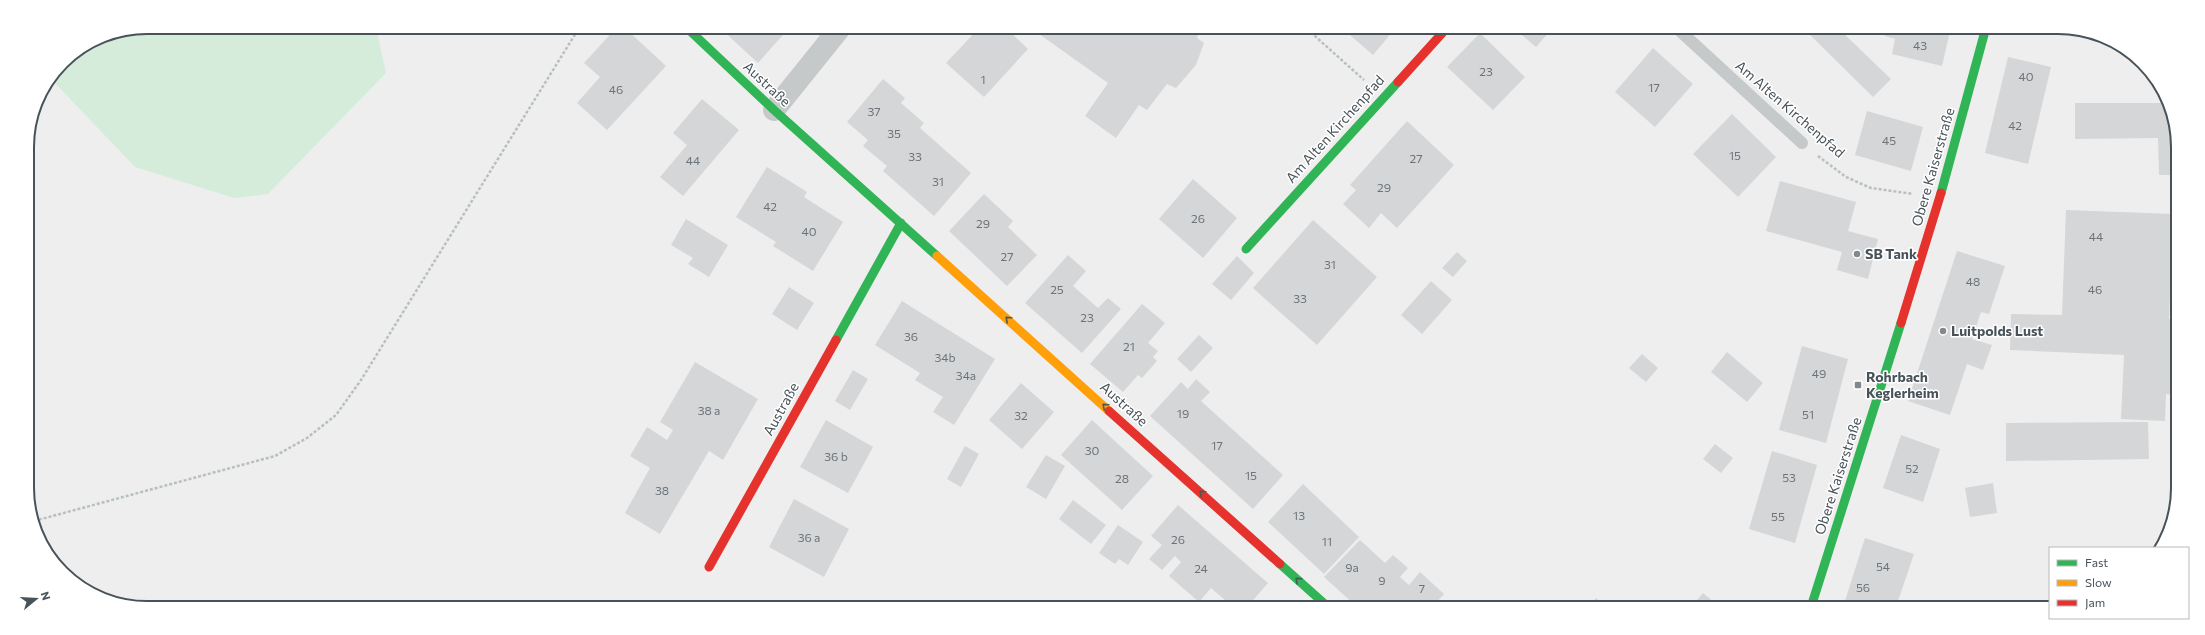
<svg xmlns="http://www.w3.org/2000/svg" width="2205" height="635" viewBox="0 0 2205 635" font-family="Commissioner,sans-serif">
  <rect width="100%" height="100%" fill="#efeeee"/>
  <path fill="#d5ecdb" d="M147 27H376L386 73 268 194 234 198 135 167 51 79 62 62 102 36Z"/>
  <path fill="#d5d6d7" d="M616 28H625L666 66 607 130 577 103 600 77 584 63Z
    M720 28H789L758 63Z
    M978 29H1007L1028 49 984 97 946 63Z
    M1032 29H1200L1197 38 1204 43 1196 65 1176 88 1167 84 1147 110 1139 105 1116 138 1085 116 1108 83Z
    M1343 29 1368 30H1394L1373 55Z
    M1516 30H1551L1536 47Z
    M1805 30 1841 31 1891 79 1873 97Z
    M1886 31H1950L1942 66 1892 54 1895 39 1885 36Z
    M1480 33 1525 77 1493 110 1447 67Z
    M1653 48 1693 84 1655 127 1615 92Z
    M2008 57 2051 67 2028 164 1985 153Z
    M883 79 905 98 901 103 924 123 920 128 971 173 934 216 883 171 887 166 863 146 868 140 847 122Z
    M702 99 739 130 683 196 660 177 687 145 673 133Z
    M2075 103H2165L2176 124 2175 175H2159L2158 138 2075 139Z
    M1867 111 1923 127 1911 171 1855 155Z
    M1732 114 1776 157 1738 197 1693 154Z
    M1407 121 1454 165 1397 228 1381 213 1369 228 1343 204 1356 190 1350 185Z
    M767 167 807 192 804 197 843 222 813 271 773 246 776 242 736 217Z
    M1193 179 1237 218 1203 258 1159 219Z
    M1780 181 1856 202 1848 231 1878 239 1868 279 1837 270 1842 252 1766 231Z
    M984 194 1013 221 1008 227 1037 255 1007 286 949 231Z
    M2066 210 2173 214 2169 319 2175 320V395L2166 394 2165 421 2121 419 2124 355 2010 350 2011 314 2062 315Z
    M686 219 728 245 709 277 688 264 693 258 671 245Z
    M1313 220 1377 277 1317 345 1253 288Z
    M1957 251 2005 266 1989 314 1981 312 1972 339 1992 345 1983 370 1967 364 1950 415 1908 401Z
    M1457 252 1467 261 1453 277 1442 268Z
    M1068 255 1086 271 1073 286 1098 308 1108 298 1121 309 1082 353 1025 303Z
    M1237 256 1254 273 1231 300 1212 284Z
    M1431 281 1452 300 1422 334 1401 315Z
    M789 287 814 303 797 330 772 314Z
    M902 301 995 359 954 425 933 412 943 397 915 380 920 373 875 345Z
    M1142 304 1165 323 1148 343 1158 351 1153 357 1157 361 1142 378 1138 375 1123 392 1090 364Z
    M1199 335 1213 348 1191 372 1177 359Z
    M1802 346 1848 359 1826 443 1779 430Z
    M1727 352 1763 383 1747 402 1711 372Z
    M1642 354 1658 368 1646 382 1629 368Z
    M695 362 758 399 723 460 709 451 660 534 625 513 650 468 630 456 647 427 667 440 673 430 660 422Z
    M853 370 868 379 850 410 835 401Z
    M1196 379 1210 392 1201 401 1283 475 1253 509 1150 416 1181 382 1188 389Z
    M1021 383 1054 412 1022 449 989 420Z
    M826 420 873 447 848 493 800 467Z
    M1092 420 1153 476 1122 510 1061 455Z
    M2148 422 2149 459 2006 461V423Z
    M1901 435 1940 449 1923 502 1883 488Z
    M1715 444 1733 458 1721 473 1703 459Z
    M965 446 979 454 961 487 947 479Z
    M1772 451 1817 465 1795 543 1749 529Z
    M1046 455 1065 466 1046 499 1026 487Z
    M1993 483 1997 513 1970 517 1965 488Z
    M1303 484 1359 537 1324 574 1268 522Z
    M794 499 849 529 824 577 769 547Z
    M1073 500 1106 525 1091 544 1059 519Z
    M1178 505 1268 583 1248 606H1232L1211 588 1199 602 1169 576 1181 562 1175 556 1162 570 1149 559 1162 545 1151 536Z
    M1118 525 1143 542 1128 565 1119 559 1115 564 1099 553Z
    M1865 538 1914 554 1896 607H1843Z
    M1360 540 1385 563 1393 555 1408 568 1400 577 1409 585 1420 572 1444 594 1432 607 1356 606 1324 577Z
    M1703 593 1715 603 1712 607H1691Z
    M1596 598 1607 607H1589Z"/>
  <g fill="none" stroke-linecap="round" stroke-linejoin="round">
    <path stroke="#b6c0bc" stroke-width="2.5" stroke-dasharray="3 2" stroke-linecap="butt" d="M1307 29 1364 80
      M1818 156 1846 177 1871 188 1913 194
      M34 521 275 456 307 438 336 415 361 380 579 28"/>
    <path stroke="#c6c9ca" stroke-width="12" d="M1679 30 1802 143"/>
    <path stroke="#c6c9ca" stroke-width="22" d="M774 110 840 28"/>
    <path stroke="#30b455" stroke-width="9" d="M687 28 774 110 937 256
      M1941 193 1985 31
      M1246 249 1398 82
      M836 340 901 223
      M1280 564 1327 606
      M1811 607 1901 323"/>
    <path stroke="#ff9f0a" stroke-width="9" d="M937 256 1109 411"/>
    <path stroke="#e5322d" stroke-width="9" d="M1398 82 1445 30
      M1901 323 1941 193
      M1109 411 1280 564
      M709 567 836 340"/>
  </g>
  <defs><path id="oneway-chevron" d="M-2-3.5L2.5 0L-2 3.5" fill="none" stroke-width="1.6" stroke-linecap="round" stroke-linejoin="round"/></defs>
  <g stroke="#455c59">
    <use href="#oneway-chevron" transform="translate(1008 319) rotate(-138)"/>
    <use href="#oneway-chevron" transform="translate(1105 406) rotate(-138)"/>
    <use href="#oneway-chevron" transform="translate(1202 493) rotate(-138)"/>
    <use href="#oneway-chevron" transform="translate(1298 580) rotate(-138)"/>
  </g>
  <g fill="#82898d" stroke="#fff" stroke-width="1.5">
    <circle cx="1857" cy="254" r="4"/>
    <circle cx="1943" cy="331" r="4"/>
    <rect x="1854" y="381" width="8" height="8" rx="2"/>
  </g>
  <g text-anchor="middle" stroke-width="3" stroke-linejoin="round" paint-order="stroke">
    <g font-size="12" fill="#6c747a">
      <text x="1920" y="50">43</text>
      <text x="1486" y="76">23</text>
      <text x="2026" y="81">40</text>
      <text x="983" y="84">1</text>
      <text x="1654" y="92">17</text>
      <text x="616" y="94">46</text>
      <text x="874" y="116">37</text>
      <text x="2015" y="130">42</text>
      <text x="894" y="138">35</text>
      <text x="1889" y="145">45</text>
      <text x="1735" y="160">15</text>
      <text x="915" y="161">33</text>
      <text x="1416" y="163">27</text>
      <text x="693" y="165">44</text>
      <text x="938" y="186">31</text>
      <text x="1384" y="192">29</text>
      <text x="770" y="211">42</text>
      <text x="1198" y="223">26</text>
      <text x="983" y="228">29</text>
      <text x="809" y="236">40</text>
      <text x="2096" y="241">44</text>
      <text x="1007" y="261">27</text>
      <text x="1330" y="269">31</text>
      <text x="1973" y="286">48</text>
      <text x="1057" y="294">25</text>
      <text x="2095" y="294">46</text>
      <text x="1300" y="303">33</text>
      <text x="1087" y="322">23</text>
      <text x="911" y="341">36</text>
      <text x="1129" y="351">21</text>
      <text x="945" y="362">34b</text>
      <text x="1819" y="378">49</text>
      <text x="966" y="380">34a</text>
      <text x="709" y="415">38 a</text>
      <text x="1183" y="418">19</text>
      <text x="1808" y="419">51</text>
      <text x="1021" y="420">32</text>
      <text x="1217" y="450">17</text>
      <text x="1092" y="455">30</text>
      <text x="836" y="461">36 b</text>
      <text x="1912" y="473">52</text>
      <text x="1251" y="480">15</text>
      <text x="1789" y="482">53</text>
      <text x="1122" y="483">28</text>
      <text x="662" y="495">38</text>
      <text x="1299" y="520">13</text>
      <text x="1778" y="521">55</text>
      <text x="809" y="542">36 a</text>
      <text x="1178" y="544">26</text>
      <text x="1327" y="546">11</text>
      <text x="1883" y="571">54</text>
      <text x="1352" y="572">9a</text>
      <text x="1201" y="573">24</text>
      <text x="1382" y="585">9</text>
      <text x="1863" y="592">56</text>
      <text x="1422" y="593">7</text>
    </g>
    <g font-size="14" fill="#475259" stroke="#fff">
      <text transform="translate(767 84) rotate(43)" y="5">Austraße</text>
      <text transform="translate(1790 109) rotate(41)" y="5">Am Alten Kirchenpfad</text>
      <text transform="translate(1335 129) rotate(-48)" y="5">Am Alten Kirchenpfad</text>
      <text transform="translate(1933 167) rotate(-74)" y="5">Obere Kaiserstraße</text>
      <text transform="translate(1124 404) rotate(42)" y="5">Austraße</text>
      <text transform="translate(781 409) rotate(-61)" y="5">Austraße</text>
      <text transform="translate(1838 476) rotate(-72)" y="5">Obere Kaiserstraße</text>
    </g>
    <g font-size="14" font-weight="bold" fill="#475259" stroke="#fff" text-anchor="start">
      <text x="1865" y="259">SB Tank</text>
      <text x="1951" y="336">Luitpolds Lust</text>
      <text x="1866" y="382">Rohrbach<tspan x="1866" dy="16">Keglerheim</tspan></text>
    </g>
  </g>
  <path d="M0 0H2205V635H0ZM147 34H2058A113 113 0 0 1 2171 147V488A113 113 0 0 1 2058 601H147A113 113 0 0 1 34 488V147A113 113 0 0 1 147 34Z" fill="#fff" fill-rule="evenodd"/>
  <path fill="none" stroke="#475259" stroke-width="2" d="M147 34H2058A113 113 0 0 1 2171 147V488A113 113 0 0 1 2058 601H147A113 113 0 0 1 34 488V147A113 113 0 0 1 147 34Z"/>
  <rect x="2049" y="547" width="140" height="72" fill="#ffffff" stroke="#b5babd"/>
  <rect x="2057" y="560" width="20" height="6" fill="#30b455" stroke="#b5babd"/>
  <text x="2085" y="567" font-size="12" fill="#475259">Fast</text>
  <rect x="2057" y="580" width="20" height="6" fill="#ff9f0a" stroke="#b5babd"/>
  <text x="2085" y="587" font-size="12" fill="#475259">Slow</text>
  <rect x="2057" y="600" width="20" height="6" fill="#e5322d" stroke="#b5babd"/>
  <text x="2085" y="607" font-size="12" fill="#475259">Jam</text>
  <g transform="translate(36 599) rotate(72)" stroke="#ffffff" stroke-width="3" paint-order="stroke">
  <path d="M0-3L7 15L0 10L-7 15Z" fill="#475259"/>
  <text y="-6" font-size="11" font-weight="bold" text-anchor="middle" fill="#475259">N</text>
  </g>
</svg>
